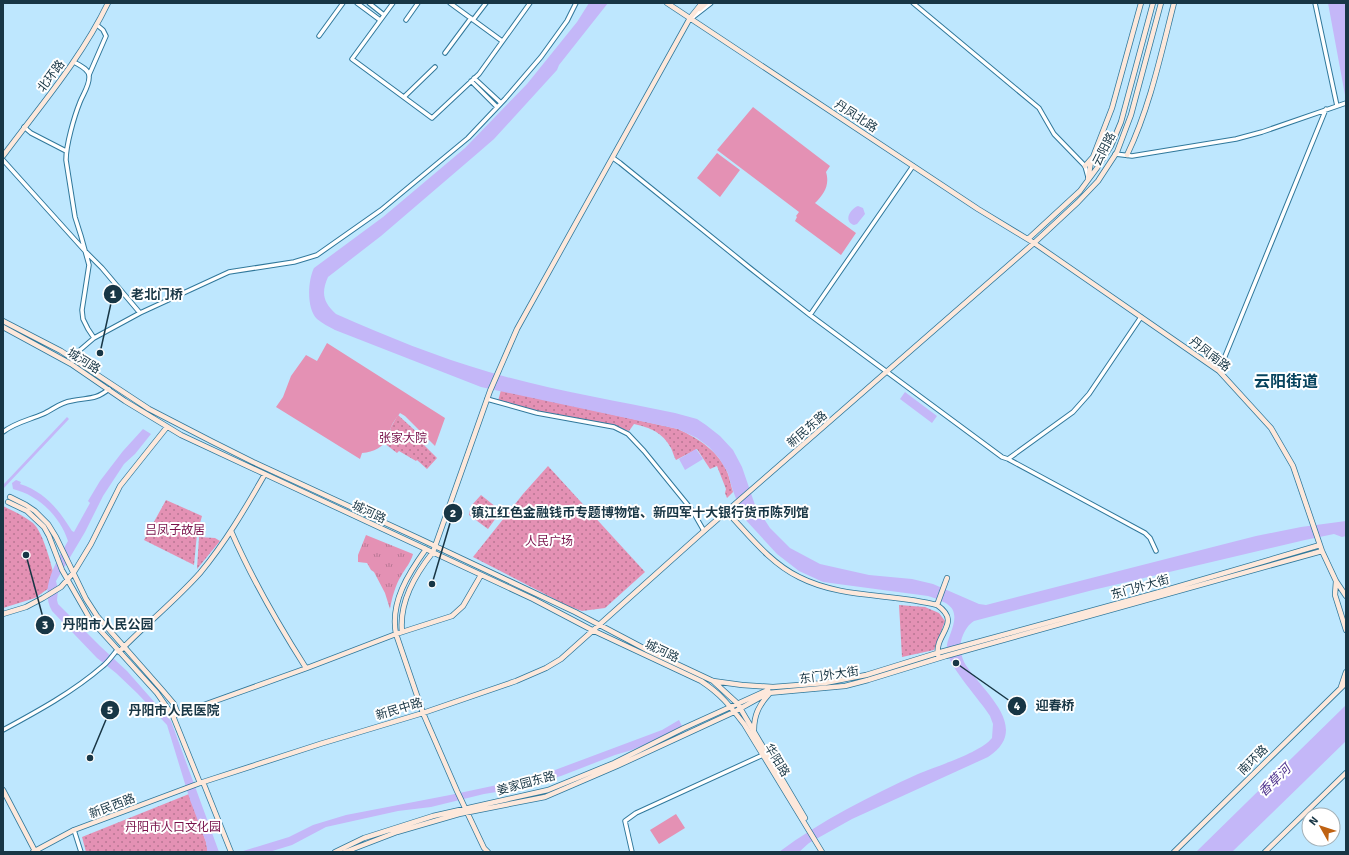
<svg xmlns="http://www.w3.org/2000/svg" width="1349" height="855" viewBox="0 0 1349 855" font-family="Signika,'Noto Sans SC',sans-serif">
  <defs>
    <pattern id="grass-tufts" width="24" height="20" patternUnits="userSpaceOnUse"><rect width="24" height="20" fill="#e491b4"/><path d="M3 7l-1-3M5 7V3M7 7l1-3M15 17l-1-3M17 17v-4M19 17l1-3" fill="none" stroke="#b87794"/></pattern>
    <pattern id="park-dots" width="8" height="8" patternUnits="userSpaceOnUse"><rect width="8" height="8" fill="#e491b4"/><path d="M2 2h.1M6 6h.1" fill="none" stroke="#b87794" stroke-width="1.8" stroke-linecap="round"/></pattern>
  </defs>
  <rect width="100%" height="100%" fill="#bee7fe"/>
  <path fill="url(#grass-tufts)" d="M366 535 413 554C411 562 405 569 401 576 395 586 392 598 390 609L385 593 374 572 371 570 367 563 358 562V555Z"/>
  <path fill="url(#park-dots)" d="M501 390 678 429C699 439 719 451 728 474 730 480 731 486 733 492L727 498 725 493 726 489 717 466 710 469 697 449 676 460C674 457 673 452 671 448 662 432 651 428 634 424L629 431 614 426 537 412 498 401Z
    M398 415 421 436 418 439 437 458 427 469 417 460 416 461 399 451 397 453 384 443 389 436 391 427Z
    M548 466 645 572 605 608 582 611 568 606 473 557 523 494Z
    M481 495 501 511 488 529 469 515 471 506Z
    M166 500 202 516 197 534 194 565 144 540Z
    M3 506C13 511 24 516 33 523 44 533 52 568 56 583L35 598 3 608Z
    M199 537 215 538 220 541 197 569Z
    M899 605 925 607 939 613 945 621 934 650 902 657Z
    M189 794 206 842 207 848V852H86L82 837Z"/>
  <path fill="#e491b4" d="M753 107 830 166 826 172C830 185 824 194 815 203L856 233 841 255 795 221 797 217 796 216 799 212 717 150Z
    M717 153 740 170 720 197 697 178Z
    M327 343 445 418 435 446 405 416 400 413C397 417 393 422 391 427 390 430 390 434 389 437 383 447 374 452 362 453L360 459 276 407 283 397 291 376 306 355 317 361Z
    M676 814 685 828 659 844 650 830Z"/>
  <path fill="#c4b7f8" d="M589 3H608L559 65 557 70 494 139 479 152 381 236 328 277C321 293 323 302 336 314 386 336 437 357 489 372 550 390 613 400 675 413L697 419 706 425 720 436 733 450 742 467 755 505 770 528 790 548 820 564 869 575 912 579 933 584 979 604 986 605 1256 536 1301 527 1346 521V536L1342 537 1334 534 1305 540 1093 590 974 621C968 625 966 629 963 635 959 644 960 653 964 662 979 689 1034 727 988 757L852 819 809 843 799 852H779C822 820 870 796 918 774 937 766 980 753 992 738L993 724 990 716C980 700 951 669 947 652 946 646 948 640 950 635 960 609 953 604 928 596L823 582 799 571 777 554 743 517 732 488 728 473 719 458 709 447 697 438 678 429 481 387 335 330C329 327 322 323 317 319 306 308 308 280 314 268L383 217 465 148 527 84 577 22Z
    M1328 3H1346V96L1345 95Z
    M858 206 863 208 865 214 857 224 854 225C843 221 850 209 858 206Z
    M905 392 937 416 932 423 900 399Z
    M67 417 69 419 3 489V485Z
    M143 429 151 434 135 454 124 464 103 496 85 532 56 581 58 590 57 600 58 604 100 646 127 671 171 721 219 852H207V848L206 842 190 800 167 725 137 693 116 673 97 658 52 611C39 588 57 561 68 541 60 516 38 495 13 489L12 483 16 480 21 482 20 484C45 492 59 510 72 531L74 532 90 503 88 501 100 481 123 451Z
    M696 449 703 459 685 470 679 459Z
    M1346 705V741L1232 852H1196Z
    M679 720 682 726 668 735 632 750 615 755 561 776 519 788V786L509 789V790L484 794 431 807 398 811 326 827 292 845 269 852H240L289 837 313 825 346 815 450 795 516 781 555 770 662 730Z"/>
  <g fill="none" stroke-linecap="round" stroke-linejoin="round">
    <defs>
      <path id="street" d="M357 3 380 20
        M369 3 384 15
        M393 3 352 59 432 118 479 74 530 3
        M450 3 502 41
        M913 3 1039 108 1054 134 1085 166 1088 177
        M1315 3 1337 106
        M693 17 711 3
        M406 20 418 3
        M473 20 486 3
        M319 36 343 3
        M445 53 471 18
        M74 62C79 65 89 69 89 76 90 85 83 94 80 102 74 117 66 145 66 160L75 217 81 236 89 265 82 310 83 319 88 329 94 338
        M89 75 106 36 103 30 97 25
        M474 78 501 103
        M471 81 497 107
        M404 97 435 67
        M24 127 31 133 66 151
        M1115 154 1132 156 1236 139 1262 132 1346 103
        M613 158 620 163 750 268 810 315 1002 457 1008 459 1073 412 1089 394 1141 317
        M3 160 85 251 102 268 140 313
        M810 315 913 166
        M73 361 80 350 94 338 140 313 229 272 294 262 317 255 381 210 468 138 505 99 541 57 567 21 576 3
        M1219 371 1326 109
        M487 399 537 413 614 427 628 434 644 451 692 510 704 531
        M3 432C14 423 29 420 43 414 52 410 61 402 71 401 88 397 94 401 109 389
        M1008 459 1145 533 1150 538 1156 551
        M3 730C38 711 73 692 103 666 108 662 113 655 117 650
        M74 830 81 852
        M632 852 625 821 636 813 765 754"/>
      <path id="secondary" d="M667 3 978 209 1034 243 1219 371 1271 428 1293 466 1322 551 1336 581 1346 596
        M700 9 706 3
        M1097 153 1113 140
        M1127 155C1150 107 1161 54 1174 3
        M3 156C40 106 81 59 108 3
        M1085 166 1092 158
        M1088 179 1091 162 1112 108 1141 3
        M1028 239 1080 191 1097 168 1111 146 1121 122 1153 3
        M3 321 61 351 149 409 211 441 253 462 418 538 575 612 649 651 713 681 742 685 773 687 825 683 866 675 937 653 1156 593 1320 545
        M3 327 71 364 125 401 181 435 533 599 592 630 701 681C721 694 730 706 744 724L822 852
        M10 497 26 505 35 511 48 524 56 537 86 599 97 616 163 691 174 704 178 714
        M8 502 27 511 44 527 49 536 62 570 90 619 157 693 173 716 200 783
        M727 512C749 535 770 563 799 577 842 599 892 593 937 605
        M231 531C252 579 278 624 306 668
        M426 549C408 574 390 602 396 634L423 713 457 791 484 848 488 852
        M1336 581 1335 595 1346 630
        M3 614 26 607 43 598 61 587 74 572 91 544 120 486 167 427
        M402 632C399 602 415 575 433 552L490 391 517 329 690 18 702 3
        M119 652C145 625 175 601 200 573 225 543 245 509 265 474
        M938 655C934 634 963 623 937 605L947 578
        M713 681 737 703 740 708 805 818
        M1341 687 1346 672
        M173 716 307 668 396 634 452 616 463 606 481 575
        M754 730C754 715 759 705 769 694
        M203 782 231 852
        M3 790 35 851
        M33 852 74 830 200 783 320 744 423 713 516 681 546 668 561 659 704 531 1034 243 1078 202 1098 181 1117 152 1131 115 1161 3
        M335 852 364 838 433 816 548 790 614 763 684 728 768 690
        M345 852 397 832 459 814 545 797 617 766 734 712 768 693 845 686 868 680 946 656 1322 551
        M1174 852 1346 683
        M1265 852 1346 773"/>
    </defs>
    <use href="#street" stroke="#30789b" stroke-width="5.5"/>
    <use href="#secondary" stroke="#30789b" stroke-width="6"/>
    <use href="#street" stroke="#fff" stroke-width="3.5"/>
    <use href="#secondary" stroke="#fde8db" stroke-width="4.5"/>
  </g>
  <g text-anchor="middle" stroke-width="4" stroke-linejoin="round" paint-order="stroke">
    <g font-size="12" fill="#183645" stroke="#fff">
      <text transform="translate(51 76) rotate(-53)" y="4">北环路</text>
      <text transform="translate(856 116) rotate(33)" y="4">丹凤北路</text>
      <text transform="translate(1104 149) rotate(-63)" y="4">云阳路</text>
      <text transform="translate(1210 354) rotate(38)" y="4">丹凤南路</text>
      <text transform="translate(84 361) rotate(32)" y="4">城河路</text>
      <text transform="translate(807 429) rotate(-41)" y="4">新民东路</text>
      <text transform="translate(369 512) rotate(25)" y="4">城河路</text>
      <text transform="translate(1140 587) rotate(-16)" y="4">东门外大街</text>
      <text transform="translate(662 651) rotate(25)" y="4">城河路</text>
      <text transform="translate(829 675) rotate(-8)" y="4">东门外大街</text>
      <text transform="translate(399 709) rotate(-17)" y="4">新民中路</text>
      <text transform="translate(777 760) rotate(59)" y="4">华阳路</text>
      <text transform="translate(1253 760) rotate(-45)" y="4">南环路</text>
      <text transform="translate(526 783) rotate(-15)" y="4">姜家园东路</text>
      <text transform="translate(112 806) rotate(-21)" y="4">新民西路</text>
    </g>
    <g font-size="12" fill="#771049" stroke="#fff">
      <text x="403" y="442">张家大院</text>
      <text x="175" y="534">吕凤子故居</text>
      <text x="549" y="545">人民广场</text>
      <text x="173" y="831">丹阳市人口文化园</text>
    </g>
    <g font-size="13" font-style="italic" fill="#4e328d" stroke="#fff">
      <text transform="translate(1274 780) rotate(-45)" y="5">香草河</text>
    </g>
    <g font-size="16" font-weight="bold" fill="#06435d" stroke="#fff">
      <text x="1286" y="387">云阳街道</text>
    </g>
  </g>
  <path fill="none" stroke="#183645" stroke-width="1.5" d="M100 353L113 294M432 584L453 513M26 555L45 625M956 663L1017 706M90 758L110 710"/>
  <g fill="#183645" stroke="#fff" stroke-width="1.5">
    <circle cx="100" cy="353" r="4"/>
    <circle cx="432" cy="584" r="4"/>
    <circle cx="26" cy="555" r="4"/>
    <circle cx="956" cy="663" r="4"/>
    <circle cx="90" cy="758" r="4"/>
    <circle cx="113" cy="294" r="10"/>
    <circle cx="453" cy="513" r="10"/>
    <circle cx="45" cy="625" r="10"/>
    <circle cx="1017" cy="706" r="10"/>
    <circle cx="110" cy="710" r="10"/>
  </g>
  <g font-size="12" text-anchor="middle" font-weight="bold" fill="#fff">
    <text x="113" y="298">1</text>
    <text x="453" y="517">2</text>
    <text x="45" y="629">3</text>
    <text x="1017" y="710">4</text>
    <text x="110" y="714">5</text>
  </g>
  <g font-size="13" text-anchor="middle" font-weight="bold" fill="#183645" stroke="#fff" stroke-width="4" stroke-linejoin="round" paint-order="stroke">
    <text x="157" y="299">老北门桥</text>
    <text x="640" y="517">镇江红色金融钱币专题博物馆、新四军十大银行货币陈列馆</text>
    <text x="108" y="629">丹阳市人民公园</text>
    <text x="1055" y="710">迎春桥</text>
    <text x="174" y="715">丹阳市人民医院</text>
  </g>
  <rect width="1349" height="855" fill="none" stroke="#183645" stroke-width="8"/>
  <g transform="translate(1321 827) rotate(309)"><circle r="19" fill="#ffffff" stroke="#a3afb5"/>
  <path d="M0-3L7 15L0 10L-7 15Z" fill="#bf6212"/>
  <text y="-6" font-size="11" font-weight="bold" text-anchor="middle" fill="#183645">N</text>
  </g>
</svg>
